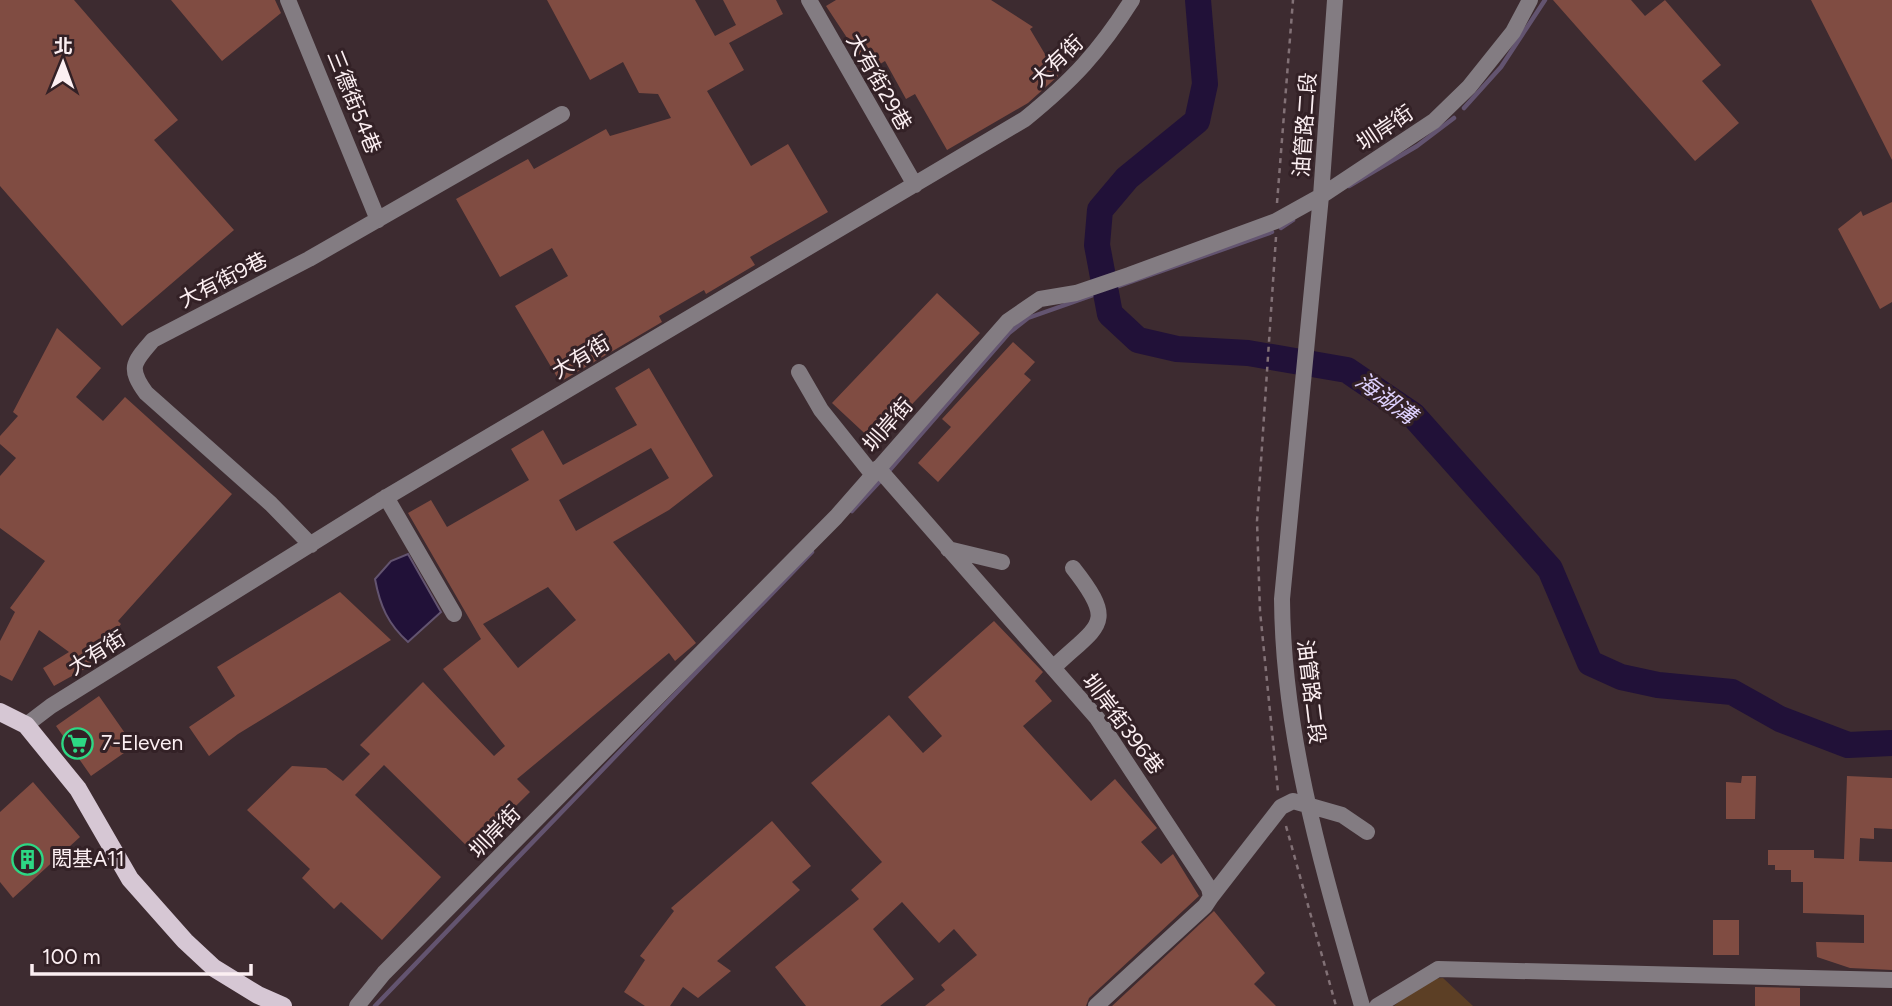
<svg xmlns="http://www.w3.org/2000/svg" width="1892" height="1006" viewBox="0 0 1892 1006" font-family="Figtree,'Noto Sans TC',sans-serif">
  <rect width="100%" height="100%" fill="#3d2b30"/>
  <path fill="#5c3f25" d="M1443 978 1473 1006H1394L1426 979Z"/>
  <path fill="#211138" stroke="#635470" stroke-width="2" d="M408 554 441 612 408 642C388 624 380 606 375 579L391 561Z"/>
  <g fill="none" stroke-linecap="round" stroke-linejoin="round">
    <path stroke="#635470" stroke-width="4.5" d="M1464 108 1501 67 1545 0
      M1349 186 1417 146 1454 118
      M1281 228 1293 220
      M888 472 1009 333 1028 318 1272 232
      M852 511 882 479
      M375 1006 812 552"/>
    <path stroke="#211138" stroke-width="26" d="M1198 0 1205 84 1197 121 1127 178 1100 210 1097 245 1110 314 1138 340 1177 349 1248 353 1347 370 1413 415 1550 569 1590 663 1621 677 1658 685 1732 692 1780 719 1848 745 1892 743"/>
  </g>
  <path fill="#804c42" fill-rule="evenodd" d="M0 0H74L178 120 154 140 234 230 122 326 0 186Z
    M171 0H275L281 13 222 61Z
    M547 0H695L715 36 736 25 723 0H776L783 14 729 43 744 70 707 91 751 166 788 144 828 212 750 257 755 265 706 294 704 290 659 316 662 322 560 382 515 306 568 276 552 248 500 277 456 199 528 159 534 169 606 129 610 136 671 118 658 94 639 93 623 62 590 80Z
    M836 0H991L1033 27 1030 29 1058 76 1028 103 947 150 915 94 906 99 885 61 869 71 826 6Z
    M1553 0H1631L1645 16 1665 0 1721 65 1702 81 1739 123 1695 161Z
    M1811 0H1892V160Z
    M1892 202V302L1880 309 1838 229 1861 211 1863 216Z
    M937 293 980 333 875 443 832 403Z
    M57 328 101 368 76 397 103 421 125 397 232 494 118 621 121 624 88 667 54 686 43 668 69 652 39 630 12 681 0 675V641L15 612 10 608 45 561 0 528V476L16 458 0 444V436L18 416 13 412Z
    M1013 342 1035 362 1024 374 1031 380 938 482 918 463 951 427 942 419Z
    M649 368 713 476 669 510 613 542 696 643 675 661 669 653 517 779 530 792 471 850 384 765 355 795 441 877 382 940 341 902 334 909 302 878 310 869 247 810 292 766 326 768 343 781 370 754 360 745 423 682 494 756 505 746 443 669 481 639 408 513 431 500 447 527 529 480 511 449 543 430 563 465 637 425 615 388ZM651 448 669 478 576 531 559 500ZM548 587 576 620 518 668 483 624Z
    M340 592 391 640 238 734 209 756 189 727 235 696 217 667Z
    M994 621 1043 672 1035 681 1052 701 1023 726 1091 801 1115 779 1157 828 1141 842 1161 864 1173 854 1199 896 1089 998 1086 1006H925L945 990 941 985 977 955 954 929 939 943 902 902 873 929 914 979 880 1006H806L775 967 859 899 851 890 882 862 811 783 889 715 923 753 942 736 908 697Z
    M99 696 134 746 91 776 56 726Z
    M1742 776H1756L1755 819H1726V782L1741 783Z
    M1847 776 1892 778V829L1874 828V839L1860 838 1859 861 1892 862V970L1850 968 1817 957 1816 942 1864 943V915L1803 913V882H1791V870H1775V865H1768V850H1814V858L1844 859Z
    M33 782 80 837 13 898 0 882V812Z
    M772 821 811 866 792 882 800 890 717 961 731 971 698 998 683 987 670 1006H645L624 992 645 960 640 956 674 911 671 908Z
    M1214 911 1265 973 1254 984 1276 1006H1112Z
    M1713 920H1739V955H1713Z
    M1755 987 1800 988V1006H1755Z"/>
  <g fill="none" stroke-linecap="round" stroke-linejoin="round">
    <path stroke="#827176" stroke-width="2.5" stroke-dasharray="5 5" stroke-linecap="butt" d="M1277 203 1293 0
      M1276 237 1257 521 1260 611 1278 792
      M1286 826 1336 1006"/>
    <path stroke="#837c82" stroke-width="16" d="M288 0 378 220
      M809 0 915 185
      M1335 0 1321 196 1282 599C1283 739 1324 872 1362 1006
      M799 372 821 410 873 475
      M878 468 1097 718 1209 888 1211 897 1205 906 1096 1006
      M386 497 454 614
      M311 545 271 504 146 393C127 367 134 362 153 340L309 259 562 114
      M948 549 1002 562
      M1053 668C1099 624 1118 625 1073 568
      M26 725 51 706 380 501 1025 119C1073 80 1099 52 1132 0
      M1211 897 1281 807 1293 801 1342 815 1367 832
      M357 1006 384 973 836 517 1008 321 1040 299 1076 293 1129 275 1276 221 1321 196 1434 121 1469 87 1513 32 1530 0
      M1377 1006 1438 969 1892 980"/>
    <path stroke="#d6c7d4" stroke-width="18" d="M0 712 26 725 78 789 130 879 185 941 214 968 258 995 283 1006"/>
  </g>
  <defs>
    <symbol id="supermarket-ring" viewBox="-11 -11 22 22"><circle r="9.5" fill="#332126" stroke="#2dd884" stroke-width="1.5"/><path d="M-6-5.5h2.5l.6 2H6L4.5 2H-2.5L-4.4-4H-6ZM-1.5 3.2a1.3 1.3 0 1 0 .1 0ZM3 3.2a1.3 1.3 0 1 0 .1 0Z" fill="#2dd884"/></symbol>
    <symbol id="building-ring" viewBox="-11 -11 22 22"><circle r="9.5" fill="#332126" stroke="#2dd884" stroke-width="1.5"/><path d="M-4-6H4V6H1V3H-1V6H-4ZM-2.5-4.3h1.7v1.8h-1.7ZM.8-4.3h1.7v1.8H.8ZM-2.5-1h1.7V.8h-1.7ZM.8-1h1.7V.8H.8Z" fill="#2dd884"/></symbol>
  </defs>
  <g fill-rule="evenodd">
    <use href="#supermarket-ring" x="60" y="726" width="35" height="35"/>
    <use href="#building-ring" x="10" y="842" width="35" height="35"/>
  </g>
  <g text-anchor="middle" stroke-width="6" stroke-linejoin="round" paint-order="stroke">
    <g font-size="21" fill="#fceff2" stroke="#332126">
      <text transform="translate(1057 61) rotate(-44)" y="7">大有街</text>
      <text transform="translate(879 82) rotate(60)" y="7">大有街29巷</text>
      <text transform="translate(354 102) rotate(68)" y="7">三德街54巷</text>
      <text transform="translate(1305 125) rotate(-86)" y="7">油管路二段</text>
      <text transform="translate(1385 128) rotate(-34)" y="7">圳岸街</text>
      <text transform="translate(223 280) rotate(-27)" y="7">大有街9巷</text>
      <text transform="translate(581 357) rotate(-31)" y="7">大有街</text>
      <text transform="translate(888 425) rotate(-49)" y="7">圳岸街</text>
      <text transform="translate(97 653) rotate(-32)" y="7">大有街</text>
      <text transform="translate(1311 692) rotate(83)" y="7">油管路二段</text>
      <text transform="translate(1123 724) rotate(53)" y="7">圳岸街396巷</text>
      <text transform="translate(495 832) rotate(-46)" y="7">圳岸街</text>
    </g>
    <g font-size="21" fill="#fceff2" stroke="#332126" text-anchor="start">
      <text x="101" y="750">7-Eleven</text>
      <text x="51" y="866">閎基A11</text>
    </g>
    <g font-size="23" font-style="italic" fill="#ddd0fc" stroke="#332126">
      <text transform="translate(1386 398) rotate(37)" y="8">海湖溝</text>
    </g>
  </g>
  <g transform="translate(63 63) rotate(1)" stroke="#332126" stroke-width="5" paint-order="stroke">
  <path d="M0-5L12 26L0 18L-12 26Z" fill="#fceff2"/>
  <text y="-10" font-size="19" font-weight="bold" text-anchor="middle" fill="#fceff2">北</text>
  </g>
  <path d="M32 964v10h219v-10" fill="none" stroke="#fceff2" stroke-width="3.5"/>
  <text x="42" y="964" font-size="21" fill="#fceff2" stroke="#332126" stroke-width="5" paint-order="stroke">100 m</text>
</svg>
